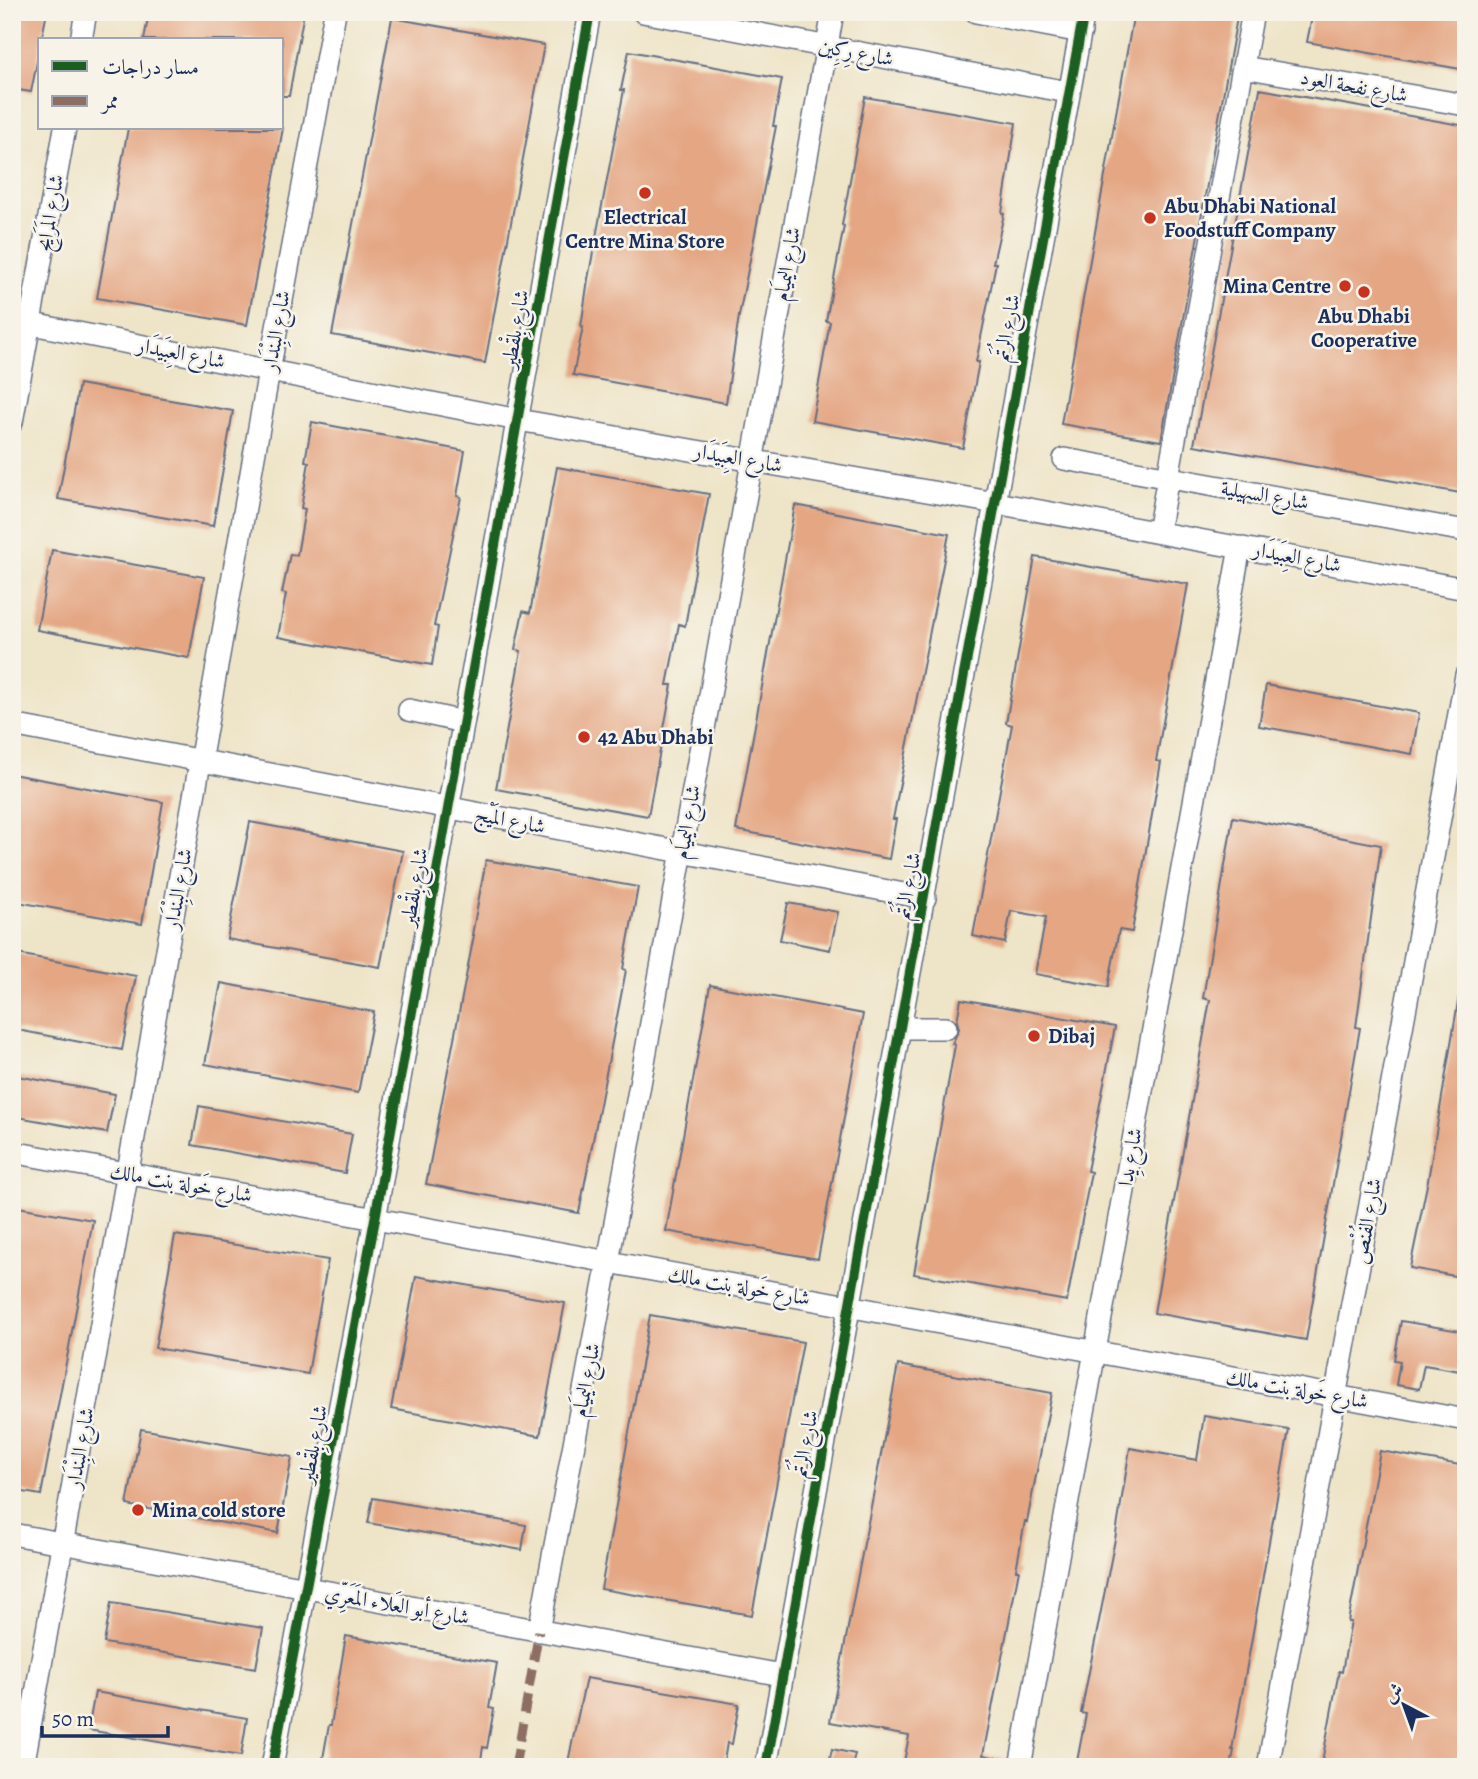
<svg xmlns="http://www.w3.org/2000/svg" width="1478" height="1779" viewBox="0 0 1478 1779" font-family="Alegreya,Amiri,serif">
  <rect width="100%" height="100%" fill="#f7f3e8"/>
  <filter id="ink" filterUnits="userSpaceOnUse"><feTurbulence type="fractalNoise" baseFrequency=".0143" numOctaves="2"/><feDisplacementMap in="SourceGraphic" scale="14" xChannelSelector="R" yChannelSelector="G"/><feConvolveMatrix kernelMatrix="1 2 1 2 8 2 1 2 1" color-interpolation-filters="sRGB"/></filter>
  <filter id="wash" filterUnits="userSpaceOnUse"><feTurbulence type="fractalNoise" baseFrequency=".00686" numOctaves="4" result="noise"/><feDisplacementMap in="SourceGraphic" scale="28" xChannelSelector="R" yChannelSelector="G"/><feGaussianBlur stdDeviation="1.57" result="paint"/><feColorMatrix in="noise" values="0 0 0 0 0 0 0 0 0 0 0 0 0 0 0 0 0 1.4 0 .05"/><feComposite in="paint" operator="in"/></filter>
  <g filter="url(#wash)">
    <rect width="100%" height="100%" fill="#eee4c7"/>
    <g id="blocks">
      <path fill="#e4a683" d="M12 12H47L31 92 12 89Z
        M149 12H304L289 96H282V40H144Z
        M1134 12H1238L1161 441 1061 424Z
        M1313 12H1466V70L1307 42Z
        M392 18 544 45 485 363 332 335Z
        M629 51 782 79 773 126H776L739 316 726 403 573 375 583 327H581L588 279 624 90H621Z
        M1260 89 1466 126V494L1194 445Z
        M865 97 1016 123 1002 213 1004 214 993 263H996L976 362H979L963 448 812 421 830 322 826 321 844 226 842 225Z
        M128 128H283L247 325 97 298Z
        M79 384 233 411 213 526 58 499Z
        M312 422 465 451 457 496 461 497 434 626 438 627 432 665 278 637 286 594 282 593 290 554 297 555 305 509 301 508 309 462 305 461Z
        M557 467 709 494 685 626 679 624 667 685H672L648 816 496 789 521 651 515 650 523 611 530 613Z
        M795 505 949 534 893 819H896L889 859 736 830Z
        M52 550 204 577 189 658 37 630Z
        M1035 557 1188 584 1156 761 1161 762 1132 932 1119 930 1108 987 1035 974 1046 917 1011 911 1005 943 973 936 1012 725 1006 723Z
        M1266 685 1419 713 1412 754 1259 726Z
        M12 774 163 802 142 924 12 901Z
        M1233 817 1381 845 1356 1027 1360 1028 1306 1340 1154 1313 1210 1000 1203 998Z
        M250 822 403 851 380 967 227 939Z
        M486 860 638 887 623 969 626 970 579 1213 426 1184 474 935H472Z
        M788 903 838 912 830 950 780 940Z
        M12 953 136 976 122 1050 12 1029Z
        M221 983 374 1012 358 1093 205 1064Z
        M710 985 863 1014 818 1259 666 1231Z
        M1459 996 1466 997V1278L1410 1268 1428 1180Z
        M961 999 1115 1027 1087 1171 1091 1172 1067 1301 914 1274 955 1045 952 1044 959 1029 957 1021Z
        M12 1075 115 1094 107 1133 12 1116Z
        M199 1106 352 1134 345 1173 192 1145Z
        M12 1206 93 1220 41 1495 12 1490Z
        M175 1235 328 1260 308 1374 155 1348Z
        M416 1276 565 1303 540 1436 391 1409Z
        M650 1315 803 1342 752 1615 601 1589Z
        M1401 1321 1466 1332V1372L1424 1365 1419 1389 1396 1385 1400 1361 1394 1360Z
        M898 1365 1052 1393 1027 1522 1025 1521 1016 1570H1019L983 1755 1008 1760 1007 1767H903L909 1736 830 1722Z
        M1204 1416 1289 1430 1232 1750H1234L1231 1767H1076L1086 1714 1081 1713 1116 1534 1130 1448 1197 1460Z
        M141 1429 292 1457 278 1533 127 1505Z
        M1380 1451 1466 1466V1767H1321L1339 1671 1342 1672 1351 1622H1348Z
        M373 1498 526 1525 522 1550 368 1523Z
        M111 1603 263 1628 256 1668 104 1643Z
        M346 1636 497 1663 489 1708 494 1709 487 1748 483 1747 480 1767H337L322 1764 329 1725H331Z
        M586 1678 739 1704 732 1744 727 1743 723 1767H595L568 1762Z
        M95 1692 247 1718 241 1756 88 1730Z
        M832 1749 855 1754 852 1767H828Z"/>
    </g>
  </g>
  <g filter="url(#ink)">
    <use href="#blocks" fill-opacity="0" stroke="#656e83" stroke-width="2"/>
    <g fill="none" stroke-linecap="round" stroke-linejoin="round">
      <defs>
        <path id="minor" d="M643 12 1068 92
          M976 12 1081 32
          M81 40 86 12
          M1243 67 1466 105
          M12 320 518 420 996 503 1466 589
          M12 422 65 128
          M1064 459 1466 531
          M1158 532 1253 12
          M409 710 463 722
          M12 725 925 898
          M900 1028H946
          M12 1152 1466 1420
          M12 1534 782 1675
          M539 1631 608 1262 833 12
          M23 1767 269 371 335 12
          M272 1767 375 1219 590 12
          M766 1767 1084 12
          M1020 1767 1240 547
          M1268 1767 1466 675"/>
      </defs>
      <use href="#minor" stroke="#656e83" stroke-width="24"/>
      <use href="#minor" stroke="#fff" stroke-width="21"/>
      <path stroke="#8d6e63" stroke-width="9" stroke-dasharray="18 9" stroke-linecap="butt" d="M515 1767 539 1631"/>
      <defs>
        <path id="cycleway" d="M272 1767 375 1219 590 12
          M766 1767 1084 12"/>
      </defs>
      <use href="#cycleway" stroke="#f7f3e8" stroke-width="15"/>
      <use href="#cycleway" stroke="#1b5e20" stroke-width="10"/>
    </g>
  </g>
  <g fill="#c8321e" stroke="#f7f3e8" stroke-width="2.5">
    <circle cx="645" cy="193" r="7"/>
    <circle cx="1150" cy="218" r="7"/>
    <circle cx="1345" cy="286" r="7"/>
    <circle cx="1364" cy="292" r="7"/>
    <circle cx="584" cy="737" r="7"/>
    <circle cx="1034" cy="1036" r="7"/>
    <circle cx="138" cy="1510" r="7"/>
  </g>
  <g text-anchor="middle" stroke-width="5" stroke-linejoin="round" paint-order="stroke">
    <g font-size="21" fill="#1b2f5e" stroke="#f7f3e8">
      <text transform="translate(856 52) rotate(11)" y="7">شارع رِكِين</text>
      <text transform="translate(1354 86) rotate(10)" y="7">شارع نفحة العود</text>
      <text transform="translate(50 213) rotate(-80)" y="7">شارع المَرَايِح</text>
      <text transform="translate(787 264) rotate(-80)" y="7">شارع اليميَام</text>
      <text transform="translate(1007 328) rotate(-80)" y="7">شارع الرُتَم</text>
      <text transform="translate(515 329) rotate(-80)" y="7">شارع بِلقْطير</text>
      <text transform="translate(276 331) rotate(-80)" y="7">شارع البِنْدَار</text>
      <text transform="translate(181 353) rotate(11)" y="7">شارع العِبَيدَار</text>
      <text transform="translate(738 458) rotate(10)" y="7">شارع العِبَيدَار</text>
      <text transform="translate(1265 495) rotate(10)" y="7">شارع السهيلية</text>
      <text transform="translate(1297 557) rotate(11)" y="7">شارع العِبَيدَار</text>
      <text transform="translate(510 820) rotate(11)" y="7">شارع المَيْج</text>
      <text transform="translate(687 822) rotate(-80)" y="7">شارع اليميَام</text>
      <text transform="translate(908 886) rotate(-80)" y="7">شارع الرُتَم</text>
      <text transform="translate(414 887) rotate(-80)" y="7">شارع بِلقْطير</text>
      <text transform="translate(178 889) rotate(-80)" y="7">شارع البِنْدَار</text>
      <text transform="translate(1130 1157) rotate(-80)" y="7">شارع يِدا</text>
      <text transform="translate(181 1183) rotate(10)" y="7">شارع خَولة بنت مالك</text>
      <text transform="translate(1367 1221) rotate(-80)" y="7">شارع الفُنْص</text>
      <text transform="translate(739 1286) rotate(10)" y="7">شارع خَولة بنت مالك</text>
      <text transform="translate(586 1380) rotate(-79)" y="7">شارع اليميَام</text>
      <text transform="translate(1297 1389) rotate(10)" y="7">شارع خَولة بنت مالك</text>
      <text transform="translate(313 1444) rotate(-79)" y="7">شارع بِلقْطير</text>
      <text transform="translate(805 1444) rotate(-80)" y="7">شارع الرُتَم</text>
      <text transform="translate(80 1448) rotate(-80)" y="7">شارع البِنْدَار</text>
      <text transform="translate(397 1605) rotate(10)" y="7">شارع أبو العَلاء المَعَرِّي</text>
    </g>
    <g font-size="21" font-weight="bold" fill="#1b2f5e" stroke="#f7f3e8" text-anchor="start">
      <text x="1164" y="213">Abu Dhabi National<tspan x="1164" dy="24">Foodstuff Company</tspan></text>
      <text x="645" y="224" text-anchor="middle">Electrical<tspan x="645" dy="24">Centre Mina Store</tspan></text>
      <text x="1331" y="293" text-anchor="end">Mina Centre</text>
      <text x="1364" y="323" text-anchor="middle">Abu Dhabi<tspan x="1364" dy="24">Cooperative</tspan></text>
      <text x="598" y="744">42 Abu Dhabi</text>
      <text x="1048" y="1043">Dibaj</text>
      <text x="152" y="1517">Mina cold store</text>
    </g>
  </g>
  <rect width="1478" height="1779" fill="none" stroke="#f7f3e8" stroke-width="42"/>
  <rect x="38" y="38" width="245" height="91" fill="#f7f3e8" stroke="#9fa5b1" stroke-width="2"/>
  <rect x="52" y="61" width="35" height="10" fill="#1b5e20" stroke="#9fa5b1" stroke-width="2"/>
  <text x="102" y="74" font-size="21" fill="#1b2f5e">مسار دراجات</text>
  <rect x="52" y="96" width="35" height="10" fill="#8d6e63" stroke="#9fa5b1" stroke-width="2"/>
  <text x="102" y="108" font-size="21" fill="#1b2f5e">ممر</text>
  <g transform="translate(1404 1705) rotate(319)" stroke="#f7f3e8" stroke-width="5" paint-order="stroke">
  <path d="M0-5L12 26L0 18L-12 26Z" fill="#1b2f5e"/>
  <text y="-10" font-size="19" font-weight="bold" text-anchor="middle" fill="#1b2f5e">ش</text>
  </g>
  <path d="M42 1726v10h126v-10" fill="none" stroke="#1b2f5e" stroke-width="3.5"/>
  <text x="52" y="1726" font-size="21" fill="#1b2f5e" stroke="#f7f3e8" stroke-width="5" paint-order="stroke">50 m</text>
</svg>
